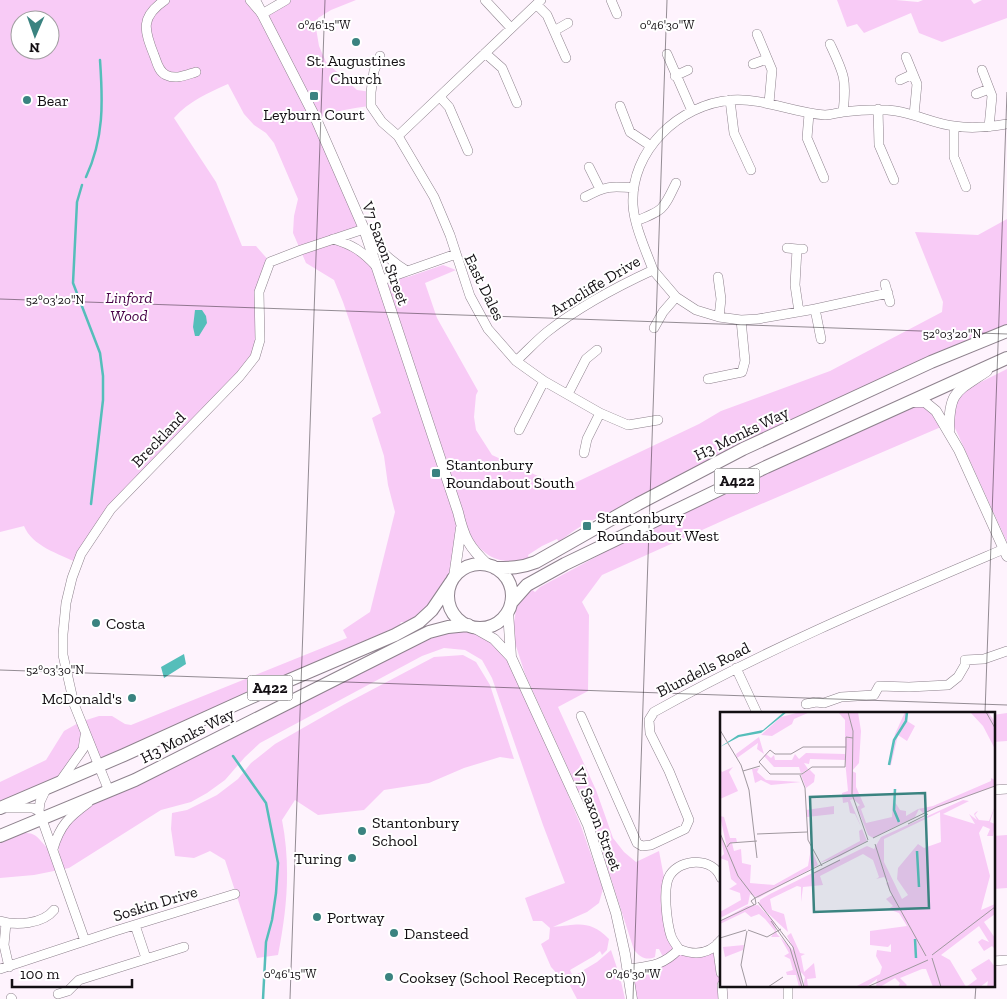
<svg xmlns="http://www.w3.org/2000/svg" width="1007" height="999" viewBox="0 0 1007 999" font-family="'Zilla Slab',serif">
  <rect width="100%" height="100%" fill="#fef3fd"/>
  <path fill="#f8cbf6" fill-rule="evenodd" d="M0 0H250L263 14 286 0H356L331 10 318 18 316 28 319 46 326 62 357 90 371 92V106C352 108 334 111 316 119L364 229 334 239 356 248 382 280 408 277 443 265 456 270 425 283 437 318 478 391 476 395 474 417 476 430 492 455 564 488 699 424 721 411 830 371 942 312 943 302 915 232 978 235 1007 219V331L638 504C605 514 586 520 559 542L557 539 542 546 528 555 529 558C524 561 520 561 514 561 488 563 477 545 462 528L454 577 419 622H401L395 635 99 766 86 736 68 771 0 808V782L46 760 64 731 80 722 99 716H112L125 724 131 725 347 638 343 630 370 612 395 512 388 485 384 456 372 418 381 413 343 302 334 280 306 263 293 233 294 216 298 199 274 143 266 133 254 125 244 114 228 84C208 93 189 101 174 118L216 182 242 246H256L270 262 264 275 255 357 111 509 78 563C59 554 32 546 24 526L0 532ZM20 20H50V50H20Z
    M837 0H896L918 2 923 0H971L974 4 982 0H1007V18L942 42 919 33 911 13 864 33 857 24 847 27Z
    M1007 369V542L954 426 953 407 965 390Z
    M918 405 933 410 941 427 731 517 602 575 582 602 589 615 588 691 558 707 596 790 613 838 624 852 636 862 659 851 666 888 670 933 685 952 717 944 723 999H632L628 969 665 961 659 949H656L655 957C646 961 640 957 634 950L593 823 525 674 515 643 514 622 517 604 531 589 535 592 540 587 603 553 619 541 766 467Z
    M468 625 511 657 581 826 603 889 599 903 587 912 553 927C578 925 589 919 609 939L607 950 602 955 600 951 594 956 570 970 572 974 561 978 551 967 541 944 549 939 550 928 542 921H533L525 898 565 883 543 825 492 678 482 660 465 650 444 648 422 656 260 743 245 757 225 780 207 793 191 802 161 810 69 868 34 875 0 878V840C43 824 31 838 60 859L57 835 74 813 429 632Z
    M463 655 476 662 490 685 514 759 500 757 464 768 429 783 384 790 364 810 318 815 295 800 282 820C291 866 287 910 278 955L257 958 225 860 210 851 194 858 175 856 171 829 172 813 187 810 217 795 238 779 251 763 275 744 345 704 434 657Z
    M1007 713V741L993 742V715Z
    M1007 835V888L993 889V836Z
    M611 950 620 977 625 999H577L567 980 597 962Z"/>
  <path fill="#55beba" d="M195 310H202L206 316 207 323 199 336H195L193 327Z
    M184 654 186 664 164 678 161 667Z"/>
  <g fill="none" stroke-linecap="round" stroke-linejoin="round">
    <path stroke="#55beba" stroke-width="2.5" d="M86 177C104 138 103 103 100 60
      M82 185 77 202 73 283 100 353 103 376V400L91 504
      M233 756 266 803 278 863 276 893 272 920 266 942 263 999"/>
    <defs>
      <path id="minor" d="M165 0C140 17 144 30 154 55 157 62 158 71 166 75 176 80 186 75 196 72
        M250 0 262 14 286 0
        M485 0 511 28
        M611 0 617 14
        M537 5 547 15 566 58
        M554 31 568 23
        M757 34 772 70 769 103
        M830 44C844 74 847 79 843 112
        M485 53 502 68 517 103
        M667 54 692 111
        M380 56 374 71 371 92V106L382 122 398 136 434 197 450 235 470 296 488 329 516 361 544 381 600 413 628 425 658 420
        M906 57 917 84 914 115
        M753 64 767 59
        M982 70 992 96 989 127
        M675 76 688 70
        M900 80 913 74
        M976 94 989 89
        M440 97 449 107 468 151
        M730 100 734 133 751 170
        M620 106 630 132 651 146
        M878 109 879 145 894 180
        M809 114 807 138 824 178
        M954 126V157L966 187
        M398 136 541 0
        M589 167 600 189
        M585 197C606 186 610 186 634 188
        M636 221C664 210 663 210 676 183
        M333 239C353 245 362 251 376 266
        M787 248 797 249
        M653 270 676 297 696 310 719 317 741 320 758 319 815 309 888 293
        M718 277 721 299 719 317
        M382 280 456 254
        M885 284 890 302
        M815 309 821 339
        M799 312 795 285 797 249H803
        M654 328 663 312 676 297
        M516 361C527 351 536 341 547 332 580 306 616 287 653 270 646 251 634 225 633 205 630 151 679 104 732 100 764 98 793 113 825 115 831 115 837 113 843 112 860 110 879 108 896 111 916 114 935 124 954 126 972 129 990 127 1007 124
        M708 379 742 372 745 361 741 320
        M568 394 586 359 597 350
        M519 430 544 381
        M584 453 587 439 600 413
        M736 668 757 713
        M806 704 816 702 824 703 841 697 874 695 879 686 909 687 948 685 958 677 965 665V660L984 659 1007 651
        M581 716 637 843 642 846 651 845 685 829 689 820 669 771 650 733 649 720 654 712C766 649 886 599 1004 549
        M61 780 83 749 85 736
        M46 789 40 802 39 811 85 941
        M993 790 1007 789
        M109 791 74 704 63 655V634L66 603 72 578 81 554 111 509 240 376 255 357 260 340 259 292 270 262 301 250 364 229C375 247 389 260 407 271
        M7 808H33L39 811
        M53 849C60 825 69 817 88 803
        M721 878C713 857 681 858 670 875 662 887 667 923 671 936 673 941 676 945 679 949 695 956 710 954 721 940
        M0 921C16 926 43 924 54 910
        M6 923 4 945 9 967
        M135 925 146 958
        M717 944 721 973
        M993 961 1007 960
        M0 969 115 931 235 894
        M628 969C650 966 663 966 679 949
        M722 985 723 999
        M788 985V999
        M58 994 68 991 79 980 184 947
        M11 998 12 999"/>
      <path id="tertiary" d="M255 0 316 119 364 229 458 512C464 538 469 547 488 565
        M912 402H925L936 411 959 450 1007 556
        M949 431C949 391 956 392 987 371
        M454 577 461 528
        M508 611 511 657
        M471 626 494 639 511 657 588 825 616 913 625 954 632 999"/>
      <path id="primary" d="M448 596a32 32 0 1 1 64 0a32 32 0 1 1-64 0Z
        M495 568C510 568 521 568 536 562L638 504 743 449 931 362 1007 331
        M511 603 527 585 565 564 766 467 1007 358
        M0 808 124 755 285 682 395 635 419 622 432 610 451 582
        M0 836 135 780 429 632 448 627 468 625"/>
    </defs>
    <use href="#minor" stroke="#8e828d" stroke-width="10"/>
    <use href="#tertiary" stroke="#8e828d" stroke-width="11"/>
    <use href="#primary" stroke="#8e828d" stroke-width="14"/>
    <use href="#minor" stroke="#fff" stroke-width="9"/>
    <use href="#tertiary" stroke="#fff" stroke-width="10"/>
    <use href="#primary" stroke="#fff" stroke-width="12"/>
  </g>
  <path fill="none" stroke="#130f13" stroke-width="1" stroke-opacity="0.45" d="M0 299 1007 334M0 670 1007 705M985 713 1007 92M290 999 325 0M633 999 667 0M975 999 976 985"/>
  <g fill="#3a8380" stroke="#fff" stroke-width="2">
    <circle cx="356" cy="42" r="5"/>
    <rect x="309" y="91" width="10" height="10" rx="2.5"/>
    <circle cx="27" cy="100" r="5"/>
    <rect x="431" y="468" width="10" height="10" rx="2.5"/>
    <rect x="582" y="521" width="10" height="10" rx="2.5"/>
    <circle cx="96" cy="623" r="5"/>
    <circle cx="132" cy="698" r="5"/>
    <circle cx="362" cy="831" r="5"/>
    <circle cx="352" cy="858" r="5"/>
    <circle cx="317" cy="917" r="5"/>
    <circle cx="394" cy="933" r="5"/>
    <circle cx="389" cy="977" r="5"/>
  </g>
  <g text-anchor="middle" stroke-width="4" stroke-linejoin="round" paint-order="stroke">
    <g fill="#fff" stroke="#5a575a" stroke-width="1">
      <rect x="714.5" y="468.5" width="45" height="25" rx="4"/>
      <rect x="247.5" y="675.5" width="45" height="25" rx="4"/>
    </g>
    <g font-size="15" font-weight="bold" fill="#130f13">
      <text x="737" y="486">A422</text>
      <text x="270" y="693">A422</text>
    </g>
    <g font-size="16" fill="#130f13" stroke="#fff" text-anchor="start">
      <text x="356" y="66" text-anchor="middle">St. Augustines<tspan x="356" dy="18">Church</tspan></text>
      <text x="37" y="106">Bear</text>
      <text x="314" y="120" text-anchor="middle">Leyburn Court</text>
      <text x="446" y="470">Stantonbury<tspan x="446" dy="18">Roundabout South</tspan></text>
      <text x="597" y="523">Stantonbury<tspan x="597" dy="18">Roundabout West</tspan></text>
      <text x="106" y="629">Costa</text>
      <text x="122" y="704" text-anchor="end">McDonald's</text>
      <text x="372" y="828">Stantonbury<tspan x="372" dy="18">School</tspan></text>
      <text x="342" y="864" text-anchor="end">Turing</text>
      <text x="327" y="923">Portway</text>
      <text x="404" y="939">Dansteed</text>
      <text x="399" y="983">Cooksey (School Reception)</text>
    </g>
    <g font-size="16" fill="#130f13" stroke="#fff">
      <text transform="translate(386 253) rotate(70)" y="6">V7 Saxon Street</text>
      <text transform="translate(595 285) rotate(-31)" y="6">Arncliffe Drive</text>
      <text transform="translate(485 287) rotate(64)" y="6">East Dales</text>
      <text transform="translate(741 433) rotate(-26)" y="6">H3 Monks Way</text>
      <text transform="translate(158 439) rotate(-46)" y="6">Breckland</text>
      <text transform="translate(703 669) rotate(-27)" y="6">Blundells Road</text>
      <text transform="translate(187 735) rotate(-27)" y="6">H3 Monks Way</text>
      <text transform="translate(598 819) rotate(69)" y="6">V7 Saxon Street</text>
      <text transform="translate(155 903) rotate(-17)" y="6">Soskin Drive</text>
    </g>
    <g font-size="16" font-style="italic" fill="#470247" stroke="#fff">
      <text x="129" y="303">Linford<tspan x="129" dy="18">Wood</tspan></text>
    </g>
  </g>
  <g transform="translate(720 712)">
    <rect width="275" height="275" fill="#fef3fd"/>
    <path d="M80 0H90L74 7 72 12 52 24 41 23 61 5ZM118 0H138L141 19 139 51 132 59 136 61V75L145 95 141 97 146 111 172 105 173 87 180 98 186 99V104L198 97 213 94 271 69V66L275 68V74L203 101 199 97 195 105 153 126 148 123 137 95 140 93 133 87 130 88 147 129 119 145 99 151 140 129 139 119 142 117 135 102 130 101 128 90 123 91 122 81 128 79 125 48 90 47 89 52 84 51 88 57 81 62 79 55H54L44 44 46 42 51 46 54 43 55 48H72L75 42 79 47 86 41 125 42V8ZM185 0H188L187 9 195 14 187 29 178 23 171 53H168L175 22ZM250 0H268L275 10V37L263 14ZM39 25 44 42 37 37 38 31 17 46 16 42ZM13 55 9 60 18 79 0 87V57L2 60ZM39 56 37 60 46 68 81 70 51 73 41 68 35 71 32 57ZM89 57 95 63 94 70 86 76 81 63ZM243 88 249 89 223 102 255 112 249 102 257 108 254 102 256 100 258 99 255 103 259 108 269 109 275 94 270 110 275 112 273 124H267L270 117 263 114 259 121 270 164 261 198 275 192V202L264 210 275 226V237L272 234 264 239 258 230 262 227 269 230 259 214 221 243 230 248 246 275 257 267 251 258 269 247 275 255V275H267L268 269 260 275H213L206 257H202L180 266 187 273 185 275H178L180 271 175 266 160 275H156L157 267 146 275H135L160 262 162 255 156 244 157 238 171 240V232L168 235 150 233V219L187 214 179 201 168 197 173 194 166 187 172 183 166 171 169 170 164 165 156 167 159 165 153 148 143 142 100 164 103 173 83 175 81 190V175L77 174 50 187 52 198 64 202 68 220 39 193 40 188 50 182 147 134 154 137 161 125ZM220 100 221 130 204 136 198 132 178 156 177 167 188 183 182 187 164 150V127ZM114 94V102L87 105 86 98ZM0 104 4 105 10 126H16L17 130 12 131 14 139 21 137 22 151 31 153 30 171 54 173 88 154 91 136 98 153 38 186 30 182 28 192 0 206V200L21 188 20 181 9 177 17 172 11 167 8 149 0 146 4 142 0 122 7 136ZM38 193 54 210 57 222 75 240 67 224 71 221 80 241 85 242 81 244 84 260 94 251 96 266 87 267 88 275H83L85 265 81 260 82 275H79L76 263H67L66 260 73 258 70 247 64 244 69 241 60 225H51L55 219 45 207 39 202 31 205 25 200 0 212V209L27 194ZM24 233 23 238 5 245 3 235Z" fill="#f8cbf6" fill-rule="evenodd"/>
    <path d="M64 0H67L41 21 19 25 0 35 18 23 43 18Z" fill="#55beba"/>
    <path fill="none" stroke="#55beba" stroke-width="2.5" d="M169 53 174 28 186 9 187 0M175 77 174 98 179 110M197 139 199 175M195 227 196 246"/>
    <path fill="none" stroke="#a0989f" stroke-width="1" d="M128 0 133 19 132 82 148 128M266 0 275 16M0 18 21 53 29 78 37 146M126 35H83L71 42H55L50 38 39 50 50 62H82L92 55H125L126 35V25L133 26M23 59 40 54M80 63 85 76 88 128 102 154M188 112 208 102M0 121 18 164 35 186M37 122 87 120M153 126 217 95 275 74M155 132 170 179 206 244M7 135 10 131 37 129M94 161 120 148M35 186 148 129M38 190 73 235 84 275M0 209 36 192 35 186 31 189 34 193M51 209 70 236 82 275M28 218 47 225 61 217M27 219 21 253 27 275M0 226 26 218M212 243 275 195M212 246 221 275M48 275 63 265M147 275 208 248"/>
    <path fill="#3a8380" fill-opacity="0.15" stroke="#3a8380" stroke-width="2.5" d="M205 81 209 196 94 200 90 85Z"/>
    <rect width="275" height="275" fill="none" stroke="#130f13" stroke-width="2.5"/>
  </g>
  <g font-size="12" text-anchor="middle" fill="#130f13" stroke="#fff" stroke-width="4" stroke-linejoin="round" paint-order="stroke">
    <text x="324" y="29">0°46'15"W</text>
    <text x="667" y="29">0°46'30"W</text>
    <text x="55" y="304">52°03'20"N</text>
    <text x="952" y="338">52°03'20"N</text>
    <text x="55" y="674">52°03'30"N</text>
    <text x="290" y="978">0°46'15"W</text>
    <text x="633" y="978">0°46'30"W</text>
  </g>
  <g transform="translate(35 35) rotate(182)"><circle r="24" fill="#ffffff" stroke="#a19fa1"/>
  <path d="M0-4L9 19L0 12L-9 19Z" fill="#3a8380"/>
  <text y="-8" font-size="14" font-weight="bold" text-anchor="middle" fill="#130f13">N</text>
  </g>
  <path d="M12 979v8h120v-8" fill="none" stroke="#130f13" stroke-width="2.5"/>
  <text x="20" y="979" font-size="15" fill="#130f13" stroke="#ffffff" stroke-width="4" paint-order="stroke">100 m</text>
</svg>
